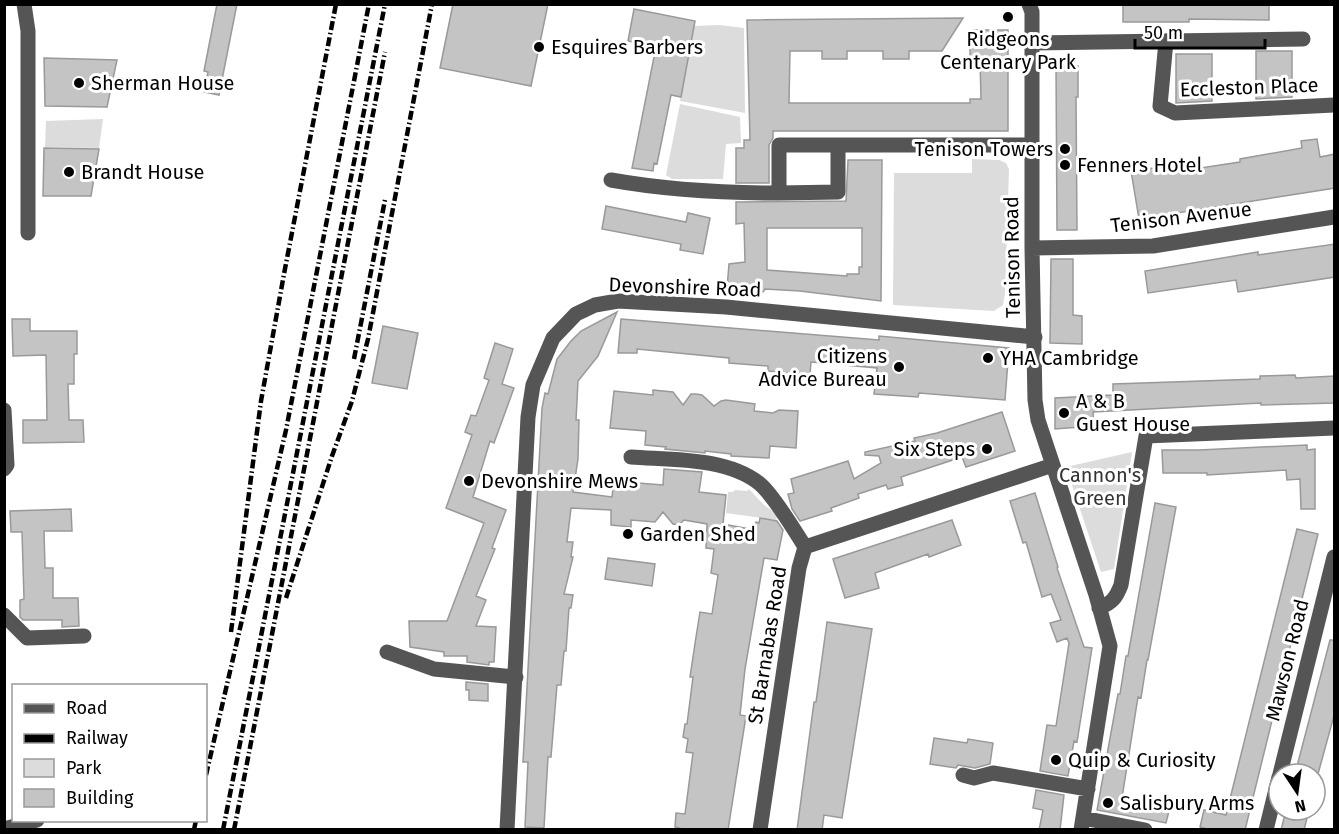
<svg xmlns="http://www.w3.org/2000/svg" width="1339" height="834" viewBox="0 0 1339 834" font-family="'Fira Sans',sans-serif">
  <rect width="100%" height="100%" fill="#fff"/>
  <path fill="#dcdcdc" d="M719 25 744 28 745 113 680 101 694 26Z
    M680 104 740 117 741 143 726 144 723 179H672L666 175Z
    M103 119 99 148 45 147 46 121Z
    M972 159 999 160 1006 163 1009 169 1005 293 1003 305 994 311 893 305 894 173H972Z
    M1132 452 1114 569 1101 572 1066 467Z
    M749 489 764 505 778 515 776 520 726 513 728 492H733L735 490 747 491Z"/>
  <path fill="#c4c4c4" stroke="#999" stroke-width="1.5" fill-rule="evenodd" d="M217 4H237L219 95 204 92 208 72 204 71Z
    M453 4H548L531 86 440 68Z
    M1123 4H1269V20L1189 19V22H1123Z
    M634 9 695 21 681 97 671 95 657 164 654 163 653 171 632 168 656 47 628 41Z
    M963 18 942 51H909V59H883V51H847V59H822V51H790L789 103H970V99H981L980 60H970V30H1008V131H773V138L769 145V183H736V148H744V140H750L747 20Z
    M1256 51H1292V97L1256 99Z
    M1176 54H1212V101L1176 103Z
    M44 58 117 60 107 107 45 106Z
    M1056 66H1078V97H1076L1077 230H1057Z
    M1317 139 1320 157 1335 154V188L1139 219 1131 171 1193 163 1194 169 1240 162V159L1302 148 1301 141Z
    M44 148 99 149 91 196H43Z
    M848 160H882L881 301 800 291 765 289 763 292 727 288 729 264 745 262 744 223 736 224V202L846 201ZM767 228H862V267H859V274H847V276L767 270Z
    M606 206 686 222 688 213 710 218 703 254 680 250 681 244 602 229Z
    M1335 244V277L1238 292 1236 280 1148 293 1145 271 1258 252V255Z
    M1051 259H1073V315L1082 316V344L1050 343Z
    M617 312 598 356 578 381 576 420H579L578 459 573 492 612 497 613 488 637 490 638 483 663 485 664 469 702 472 699 492 726 495 723 524 755 530 756 522 759 523 760 518 777 521 783 530 777 560 764 558 745 669 740 715 746 716 728 830H686L675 827 676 813 685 814 693 753 686 752 688 739 683 737 685 724H687L693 677H690L696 637 700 612 712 614 718 575 711 573 714 549 706 548 707 524 684 520 679 525 673 524 663 512 655 522 631 520V527L611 525V510L571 508 567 542H573L571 557H573L564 594 573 595 571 608H569L566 651H564L561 685H557L551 757H548L544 828 525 827 528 762H523L542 408 545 393 548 394 557 359 571 341 581 331Z
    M12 319H30V331H77V354H74V384H68L69 420H83L84 442 23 443V420H47L46 355 13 356Z
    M621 319 879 340V336L1009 348 1005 400 919 393 918 397 874 394 877 368 811 362 810 375 768 371V366L729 363V358L637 349V353H618Z
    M383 326 418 333 407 389 372 383Z
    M495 343 513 349 502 384 514 388 494 443 490 441 473 497 506 510 492 548 495 549 476 596 486 600 476 626 496 627 494 662H489V665L467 662V656H444V652L410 647 409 621H447L484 523 446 508 472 435 465 432 471 415 476 416 489 380 484 378Z
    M1295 375 1296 378 1335 376V403L1261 405V403L1093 412 1094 426 1055 429V398L1113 395V384L1260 379V376Z
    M653 390 673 392 683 405 691 394H696L702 395 714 406 721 401 726 400 755 404 754 411 773 413 779 410 798 411 796 448 770 446 769 458 731 456V454L705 451V453L665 449 666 447 645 445 646 431 610 428 614 391 653 395Z
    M1002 412 1015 451 966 467 962 457 901 477 903 485 888 489 886 485 858 494 859 498 831 508 832 511 800 521 792 509 788 494 794 493 791 479 848 461 854 479 881 463 879 456 865 455V452L915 441 914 438 937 433Z
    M1307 445V450L1315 449V509H1301L1300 479 1287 480 1286 470 1207 475V473H1163L1162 450H1199Z
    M1035 493 1058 567 1057 568 1084 647 1092 648 1077 742 1074 741 1068 776 1040 771 1047 725 1056 726 1069 643 1067 638 1057 642 1050 623 1061 620 1051 594 1042 597 1026 542 1023 543 1010 501Z
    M1155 503 1176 507 1148 660H1147L1141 698 1138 697 1122 798 1170 807 1166 823 1097 810 1118 694H1120L1126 656H1128Z
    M71 509 72 531H44L45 568H53V598H78L79 626 62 627V620H23L20 617V600L24 599 22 532H11L10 511Z
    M952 520 961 545 929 557 928 554 875 573 879 588 845 598 833 559Z
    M1297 529 1318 534 1245 830H1210L1200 827 1204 810 1226 815Z
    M608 558 655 564 652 586 605 579Z
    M827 622 872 629 842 818 824 815 822 830H797L814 702H816Z
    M1330 640H1335V712L1318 774H1295Z
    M466 682 488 684V701L469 700V690H466Z
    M934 738 967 743 968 739 993 743 990 764 975 768 958 765 956 768 930 764Z
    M1036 790 1064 795 1060 830H1039L1043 810 1033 808Z
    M1286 810H1309L1304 830H1281Z"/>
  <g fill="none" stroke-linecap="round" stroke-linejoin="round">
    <path stroke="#555" stroke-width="15" d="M24 4 28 31V233
      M1029 4 1032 12V248L1035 400 1038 420 1096 595 1110 646 1081 830
      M1166 41 1160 106 1175 113 1334 105
      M1033 43 1303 39
      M611 180C667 190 722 193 779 193V145H1032
      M779 193 838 192V145
      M1032 248 1153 246 1334 217
      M4 410 7 465 4 469
      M631 457C671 460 727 457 760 484 774 496 795 531 805 547
      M1099 608C1112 603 1116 598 1121 585L1146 436 1334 428
      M4 615 27 638 84 636
      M387 652 434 669 516 677
      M1280 774 1334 557
      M963 775 974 778 993 773 1088 789
      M1083 818 1145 830
      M4 829 37 820
      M507 830 528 417 533 385 553 338 576 314 595 305 618 301 726 307 1035 337
      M760 830 799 568 805 547 1053 465
      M1266 830 1279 777"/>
    <path stroke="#000" stroke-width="4.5" stroke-dasharray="9 3 1.5 3" stroke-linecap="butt" d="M354 359 385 200
      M286 598 332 456 352 401 368 339 432 4
      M231 632 261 401 284 274 336 4
      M206 775 286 430 369 4
      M194 830 196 820
      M223 830 385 4
      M234 830 385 52"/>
  </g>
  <g fill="#000" stroke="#fff" stroke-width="2">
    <circle cx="1008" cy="17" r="6"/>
    <circle cx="539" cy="47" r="6"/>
    <circle cx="79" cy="83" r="6"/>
    <circle cx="1065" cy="149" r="6"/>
    <circle cx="1065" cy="165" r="6"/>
    <circle cx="69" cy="172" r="6"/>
    <circle cx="988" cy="358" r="6"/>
    <circle cx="899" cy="367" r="6"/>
    <circle cx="1064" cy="413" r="6"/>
    <circle cx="987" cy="449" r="6"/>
    <circle cx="469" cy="481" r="6"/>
    <circle cx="628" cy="534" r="6"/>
    <circle cx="1056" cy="760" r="6"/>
    <circle cx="1108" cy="803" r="6"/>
  </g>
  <g text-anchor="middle" stroke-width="6" stroke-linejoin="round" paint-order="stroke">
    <g font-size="20" fill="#000" stroke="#fff" text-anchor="start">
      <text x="1008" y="46" text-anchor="middle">Ridgeons<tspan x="1008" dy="23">Centenary Park</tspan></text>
      <text x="551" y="54">Esquires Barbers</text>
      <text x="91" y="90">Sherman House</text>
      <text x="1053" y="156" text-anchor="end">Tenison Towers</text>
      <text x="1077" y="172">Fenners Hotel</text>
      <text x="81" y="179">Brandt House</text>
      <text x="887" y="363" text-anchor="end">Citizens<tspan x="887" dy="23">Advice Bureau</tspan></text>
      <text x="1000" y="365">YHA Cambridge</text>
      <text x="1076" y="408">A &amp; B<tspan x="1076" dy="23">Guest House</tspan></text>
      <text x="975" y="456" text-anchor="end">Six Steps</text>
      <text x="481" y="488">Devonshire Mews</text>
      <text x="640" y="541">Garden Shed</text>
      <text x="1068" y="767">Quip &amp; Curiosity</text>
      <text x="1120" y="810">Salisbury Arms</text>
    </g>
    <g font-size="20" fill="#000" stroke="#fff">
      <text transform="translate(1249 87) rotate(-2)" y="7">Eccleston Place</text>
      <text transform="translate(1181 217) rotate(-7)" y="7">Tenison Avenue</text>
      <text transform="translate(1012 257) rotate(-91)" y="7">Tenison Road</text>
      <text transform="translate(685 287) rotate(2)" y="7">Devonshire Road</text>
      <text transform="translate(767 645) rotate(-81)" y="7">St Barnabas Road</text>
      <text transform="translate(1287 660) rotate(-76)" y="7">Mawson Road</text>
    </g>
    <g font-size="20" fill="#333" stroke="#fff">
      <text x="1100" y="482">Cannon's<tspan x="1100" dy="23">Green</tspan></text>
    </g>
  </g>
  <rect width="1339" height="834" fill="none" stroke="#000000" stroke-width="12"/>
  <rect x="12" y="684" width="195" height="138" fill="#ffffff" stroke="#999999" stroke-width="1.5"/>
  <rect x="24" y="704" width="30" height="9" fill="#555555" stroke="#999999" stroke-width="1.5"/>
  <text x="66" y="714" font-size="18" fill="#000000">Road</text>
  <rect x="24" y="734" width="30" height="9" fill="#000000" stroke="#999999" stroke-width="1.5"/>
  <text x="66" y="744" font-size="18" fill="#000000">Railway</text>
  <rect x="24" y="759" width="30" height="18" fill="#dcdcdc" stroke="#999999" stroke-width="1.5"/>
  <text x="66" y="774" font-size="18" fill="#000000">Park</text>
  <rect x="24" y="789" width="30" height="18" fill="#c4c4c4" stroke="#999999" stroke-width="1.5"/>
  <text x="66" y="804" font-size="18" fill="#000000">Building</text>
  <g transform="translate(1297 792) rotate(167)"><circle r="28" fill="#ffffff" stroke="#999999" stroke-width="1.5"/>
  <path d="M0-4.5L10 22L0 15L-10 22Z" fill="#000000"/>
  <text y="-9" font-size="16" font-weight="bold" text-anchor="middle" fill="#000000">N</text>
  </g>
  <path d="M1135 39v9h130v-9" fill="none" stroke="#000000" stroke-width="3"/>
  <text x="1144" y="39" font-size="18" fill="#000000" stroke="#ffffff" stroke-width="4.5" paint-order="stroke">50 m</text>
</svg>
